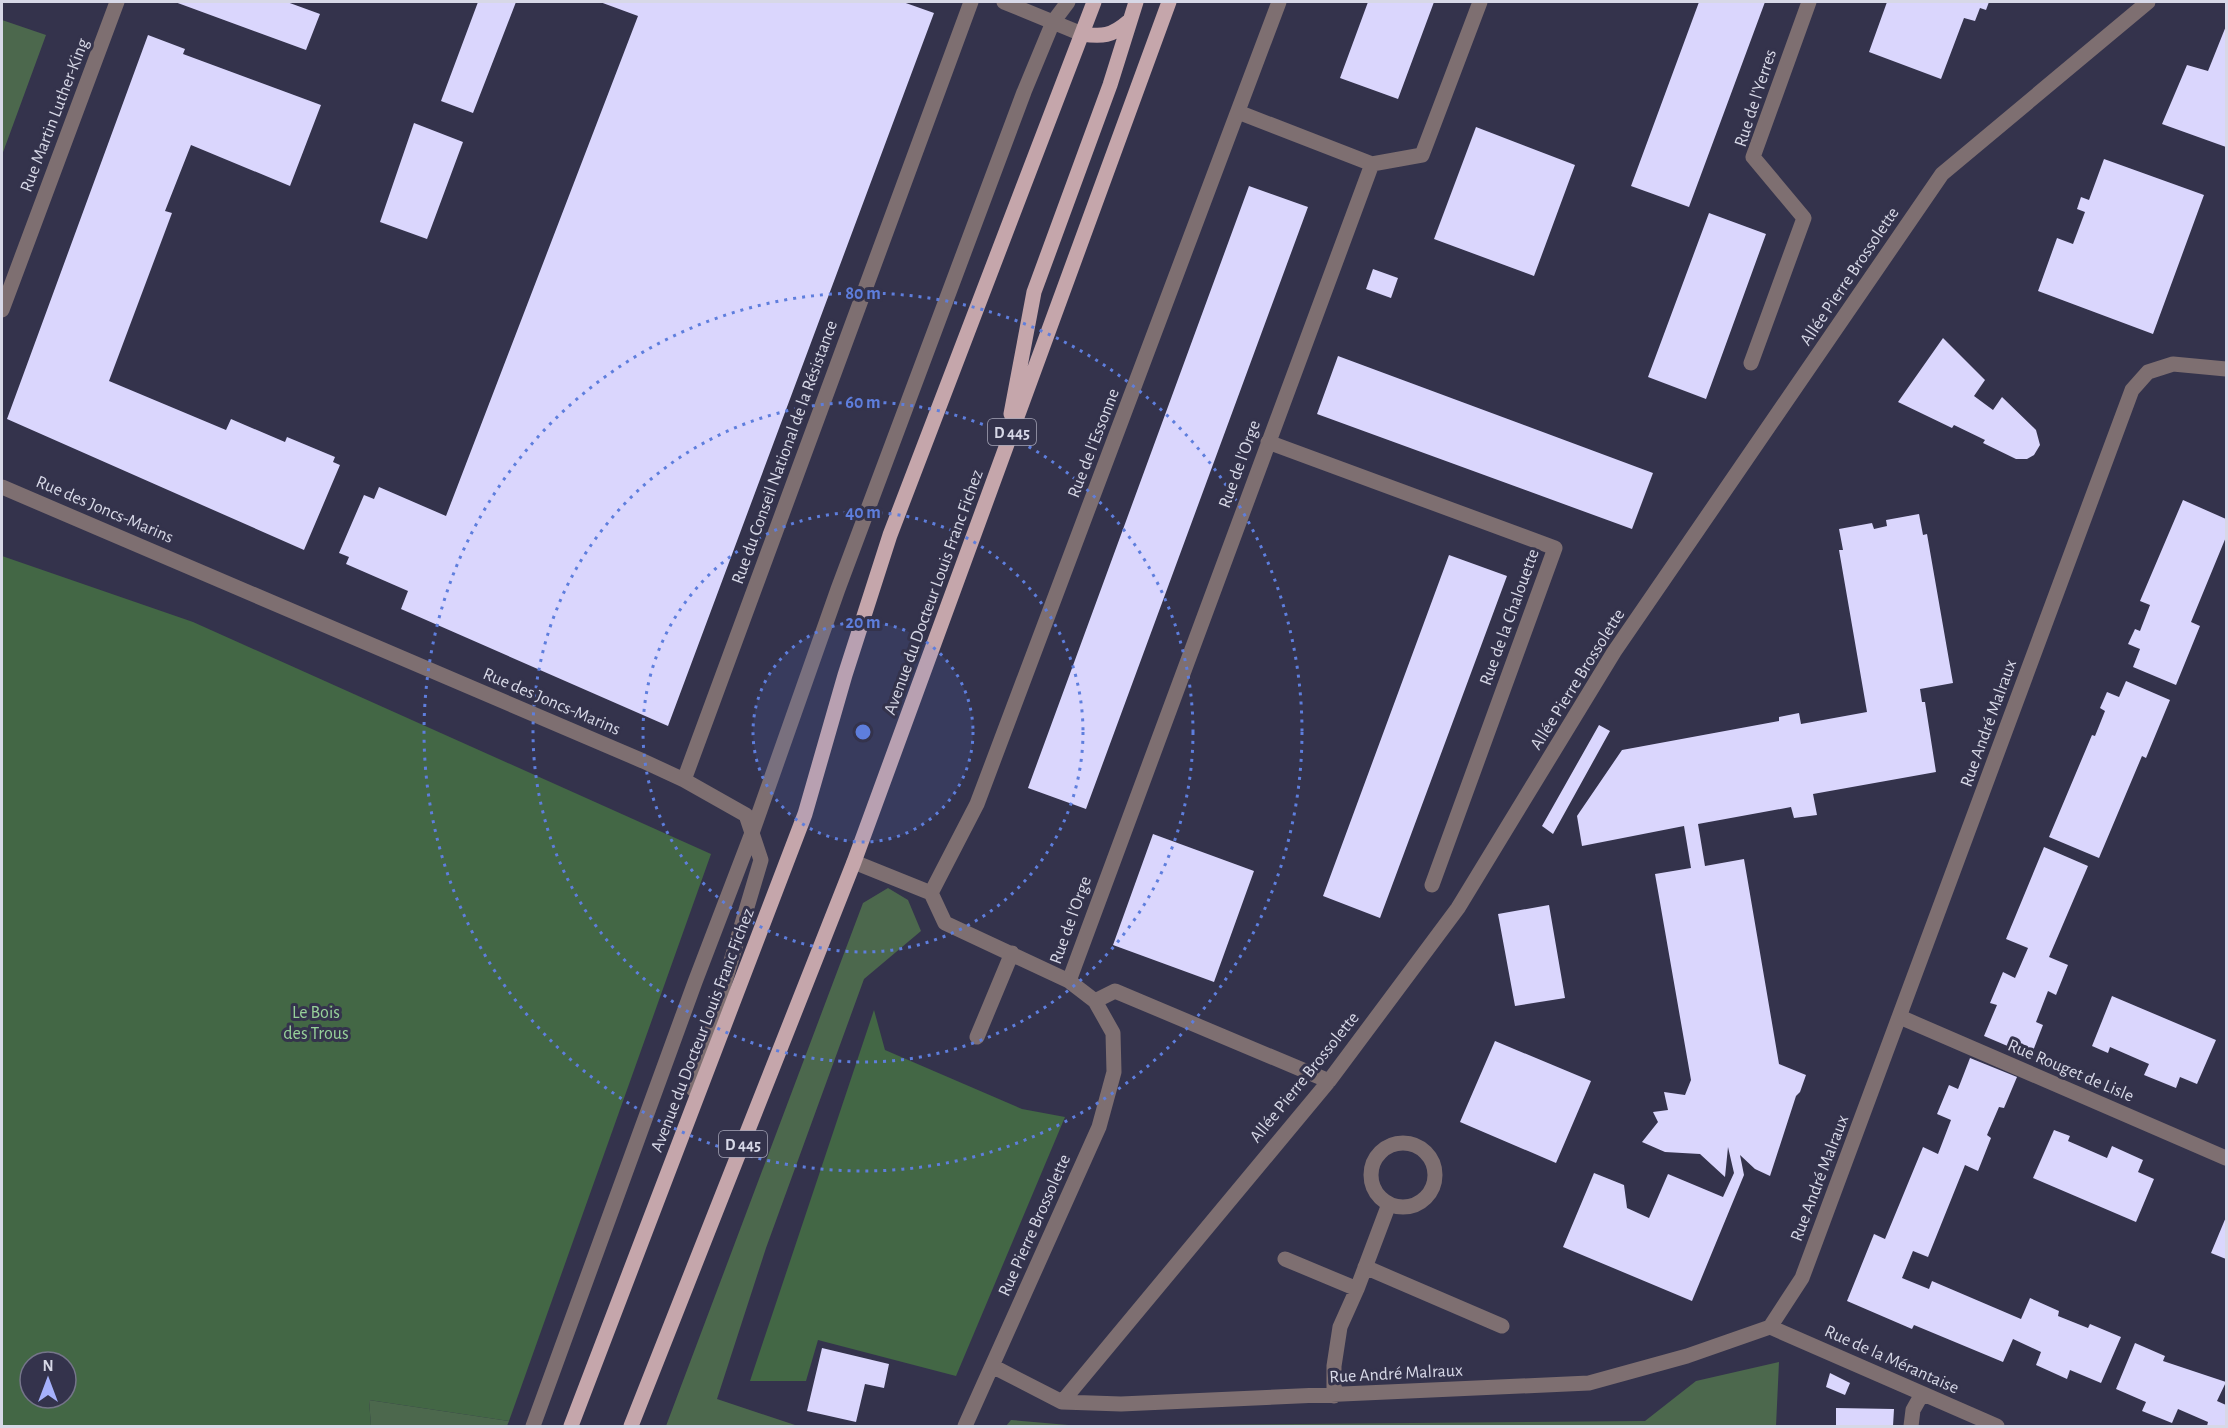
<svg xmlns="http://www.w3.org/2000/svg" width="2228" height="1428" viewBox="0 0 2228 1428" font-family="'Alegreya Sans',sans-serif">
  <rect width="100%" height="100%" fill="#34334c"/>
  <path fill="#4c684d" d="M2 20 46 35 2 155Z
    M888 888 908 900 921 931 864 979 766 1248 717 1399 798 1426H666L863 903Z
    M1779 1362 1776 1426H1006L1011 1420 1080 1426 1645 1421 1696 1381Z
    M369 1400 509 1421 507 1426H371Z"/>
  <path fill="#436745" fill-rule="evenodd" d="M2 556 193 622 711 854 509 1421 369 1400 371 1426H2ZM30 1362H66V1398H30Z
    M874 1010 885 1050 1022 1109 1065 1117 956 1376 818 1340 806 1381H750Z"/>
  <path fill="#dad6fd" d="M175 2H287L320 14 306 50Z
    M478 2H516L473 113 441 101Z
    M600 2H903L934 13 668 726 401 609 408 591 346 564 349 557 339 553 364 495 374 499 379 487 446 516 638 16Z
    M1368 2H1434L1398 99 1340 78Z
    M1699 2H1765L1689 207 1631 186Z
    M1887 2H1989L1986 10 1980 8 1975 21 1964 18 1941 79 1869 52Z
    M2226 26V147L2162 124 2187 65 2208 71Z
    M148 35 185 49 183 54 321 105 290 186 191 145 165 211 172 213 109 381 226 430 231 419 285 442 287 437 335 457 333 462 340 465 304 550 7 419Z
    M414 123 463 142 427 239 380 222Z
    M1476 127 1575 165 1534 276 1434 239Z
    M2104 159 2204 195 2153 334 2038 291 2057 238 2073 244 2085 212 2077 209 2081 197 2089 200Z
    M1249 186 1308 207 1086 809 1028 788Z
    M1709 213 1766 234 1706 399 1648 377Z
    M1373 269 1398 278 1391 298 1366 289Z
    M1943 338 1985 380 1974 396 1993 410 2002 397 2036 430 2040 445 2034 455 2027 459H2016L1983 443 1985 440 1954 425 1952 428 1898 402Z
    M1338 356 1653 473 1632 529 1317 414Z
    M2183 500 2226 519V537L2191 622 2200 626 2176 685 2133 667 2140 649 2128 644 2135 629 2140 631 2150 605 2140 601Z
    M1919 514 1923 535 1927 534 1953 683 1920 689 1922 702H1925L1936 772 1813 794 1817 815 1794 818 1791 807 1698 824 1705 866 1744 859 1779 1064 1806 1075 1800 1092 1796 1096 1770 1176 1755 1169 1740 1155 1744 1175 1692 1301 1563 1247 1594 1173 1624 1185 1627 1208 1649 1218 1668 1174 1723 1197 1734 1173 1728 1147 1725 1177 1700 1154 1665 1152 1642 1142 1658 1122 1653 1112 1668 1110 1664 1092 1685 1095 1691 1080 1655 874 1691 868 1684 826 1582 846 1577 816 1622 750 1779 721V717L1799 713 1801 724 1867 712 1839 550H1843L1839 529 1872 523 1874 529 1887 526 1886 520Z
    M1449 555 1507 576 1380 918 1323 896Z
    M2126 681 2170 700 2146 758 2142 756 2099 858 2049 837 2092 735 2095 736 2105 711 2100 708 2107 692 2119 697Z
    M1599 725 1610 731 1553 834 1542 826Z
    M1153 834 1254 871 1214 982 1113 945Z
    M2044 847 2088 866 2049 957 2068 965 2056 995 2048 991 2036 1022 2043 1025 2031 1056 1984 1036 1997 1005 1990 1003 2003 972 2015 978 2028 948 2006 939Z
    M1549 905 1565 998 1515 1006 1498 914Z
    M2112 996 2216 1040 2197 1084 2180 1077 2176 1088 2144 1075 2149 1064 2110 1047 2108 1053 2092 1046Z
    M1495 1041 1591 1081 1556 1163 1460 1122Z
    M1970 1058 2017 1077 2004 1108 1999 1107 1987 1135 1991 1138 1978 1171 1965 1165 1928 1257 1913 1251 1902 1278 1929 1289 1932 1281 2021 1319 2030 1298 2059 1311 2058 1316 2088 1328 2090 1324 2121 1337 2101 1383 2070 1370 2067 1379 2036 1365 2041 1352 2013 1339 2003 1362 1914 1325 1912 1329 1847 1301 1874 1234 1885 1239 1923 1147 1938 1154 1951 1120 1937 1114 1949 1085 1958 1089Z
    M2054 1130 2070 1136 2068 1141 2107 1158 2112 1146 2143 1160 2138 1172 2154 1179 2136 1222 2033 1178Z
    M2226 1217V1259L2211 1253Z
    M2135 1343 2165 1356 2163 1361 2226 1382 2217 1401 2226 1405V1426H2207L2208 1422 2178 1409 2172 1423 2142 1411 2146 1402 2116 1389Z
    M822 1348 889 1364 884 1388 865 1384 856 1422 807 1411Z
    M1830 1373 1850 1383 1845 1395 1826 1387Z
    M1836 1408 1894 1409 1893 1426H1836Z"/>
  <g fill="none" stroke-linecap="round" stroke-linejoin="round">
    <path stroke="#7e6f71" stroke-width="15" d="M1004 2 1082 34
      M1238 112 1372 164
      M2 310 117 2
      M1751 363 1804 218 1753 157 1809 2
      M1268 442 1555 548 1432 885
      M2 487 643 761 684 780 746 815 761 860 693 1089
      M684 780 971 2
      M854 862 931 893 945 923 1069 981 1095 1001 1113 1033 1114 1072 1099 1127 965 1426
      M931 893 977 804 1279 2
      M1069 981 1372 164 1422 155 1480 2
      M1095 1001 1115 991 1329 1081
      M1900 1017 2226 1158
      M977 1037 1012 953
      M1371 1175a32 32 0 1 1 64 0a32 32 0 1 1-64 0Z
      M1285 1259 1357 1289
      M1365 1267 1502 1326
      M1770 1327 1997 1426
      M994 1367 1062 1402 1121 1404 1589 1383 1687 1356 1770 1327 1802 1278 2132 390 2148 372 2173 364 2226 369
      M1334 1396V1366L1340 1327 1357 1289 1389 1204
      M1062 1402 1329 1081 1458 908 1614 652 1942 174 2148 2
      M533 1426 695 982 752 833 838 589 1024 92 1053 22 1068 2
      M1911 1426 1913 1410 1922 1394"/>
    <path stroke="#c5a6ab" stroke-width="15" d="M1082 34C1102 37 1112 36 1128 22
      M1011 414 1034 292 1110 85 1136 2
      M571 1426 805 814 845 675 890 535 1094 2
      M631 1426 854 862 1169 2"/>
  </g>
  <circle cx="863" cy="732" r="110" fill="#5e7edd" fill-opacity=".12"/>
  <g fill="none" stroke="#5e7edd" stroke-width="3" stroke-dasharray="3 6">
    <circle cx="863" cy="732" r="110"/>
    <circle cx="863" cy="732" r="220"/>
    <circle cx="863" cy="732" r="330"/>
    <circle cx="863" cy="732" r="439"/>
  </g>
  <g text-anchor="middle" stroke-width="6" stroke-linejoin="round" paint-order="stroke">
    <g fill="#34334c" stroke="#a6a6b8" stroke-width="1.5">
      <rect x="988" y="419" width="48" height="26" rx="4.5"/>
      <rect x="719" y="1131" width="48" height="26" rx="4.5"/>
    </g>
    <g font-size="16" font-weight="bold" fill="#d7d8e7">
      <text x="1012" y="438">D 445</text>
      <text x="743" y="1150">D 445</text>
    </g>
    <g font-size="18" fill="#d7d8e7" stroke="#34334c">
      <text transform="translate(1755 98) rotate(-72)" y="6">Rue de l'Yerres</text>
      <text transform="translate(54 115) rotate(-69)" y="6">Rue Martin Luther-King</text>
      <text transform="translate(1849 276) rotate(-56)" y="6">Allée Pierre Brossolette</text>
      <text transform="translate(1093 443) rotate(-69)" y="6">Rue de l'Essonne</text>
      <text transform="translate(784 452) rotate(-70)" y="6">Rue du Conseil National de la Résistance</text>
      <text transform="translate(1239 464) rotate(-70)" y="6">Rue de l'Orge</text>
      <text transform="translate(105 509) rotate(23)" y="6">Rue des Joncs-Marins</text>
      <text transform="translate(933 592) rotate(-70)" y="6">Avenue du Docteur Louis Franc Fichez</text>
      <text transform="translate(1509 617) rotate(-70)" y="6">Rue de la Chalouette</text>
      <text transform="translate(1577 679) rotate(-58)" y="6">Allée Pierre Brossolette</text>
      <text transform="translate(552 701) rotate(23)" y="6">Rue des Joncs-Marins</text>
      <text transform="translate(1988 723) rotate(-70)" y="6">Rue André Malraux</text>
      <text transform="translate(1070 920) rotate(-70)" y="6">Rue de l'Orge</text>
      <text transform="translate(702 1030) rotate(-69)" y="6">Avenue du Docteur Louis Franc Fichez</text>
      <text transform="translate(2071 1070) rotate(23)" y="6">Rue Rouget de Lisle</text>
      <text transform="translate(1304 1077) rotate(-51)" y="6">Allée Pierre Brossolette</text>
      <text transform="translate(1819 1178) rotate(-69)" y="6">Rue André Malraux</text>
      <text transform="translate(1034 1225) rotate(-66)" y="6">Rue Pierre Brossolette</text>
      <text transform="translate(1892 1359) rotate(24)" y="6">Rue de la Mérantaise</text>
      <text transform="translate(1396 1373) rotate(-3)" y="6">Rue André Malraux</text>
    </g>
    <g font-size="18" fill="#97d19a" stroke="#34334c">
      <text x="316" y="1018">Le Bois<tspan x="316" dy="21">des Trous</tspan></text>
    </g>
  </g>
  <circle cx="863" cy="732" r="9" fill="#5e7edd" stroke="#34334c" stroke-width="3"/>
  <g font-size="18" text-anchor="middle" font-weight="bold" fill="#5e7edd" stroke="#34334c" stroke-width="6" stroke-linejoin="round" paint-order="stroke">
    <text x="863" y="299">80 m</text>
    <text x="863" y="408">60 m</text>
    <text x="863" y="518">40 m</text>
    <text x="863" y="628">20 m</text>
  </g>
  <rect width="2228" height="1428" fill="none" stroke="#d7d8e7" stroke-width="6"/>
  <g transform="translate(48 1380)"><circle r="28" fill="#34334c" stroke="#75758a" stroke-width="1.5"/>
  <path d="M0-4.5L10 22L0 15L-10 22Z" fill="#a6b1fc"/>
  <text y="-9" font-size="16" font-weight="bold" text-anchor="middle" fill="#d7d8e7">N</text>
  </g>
</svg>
